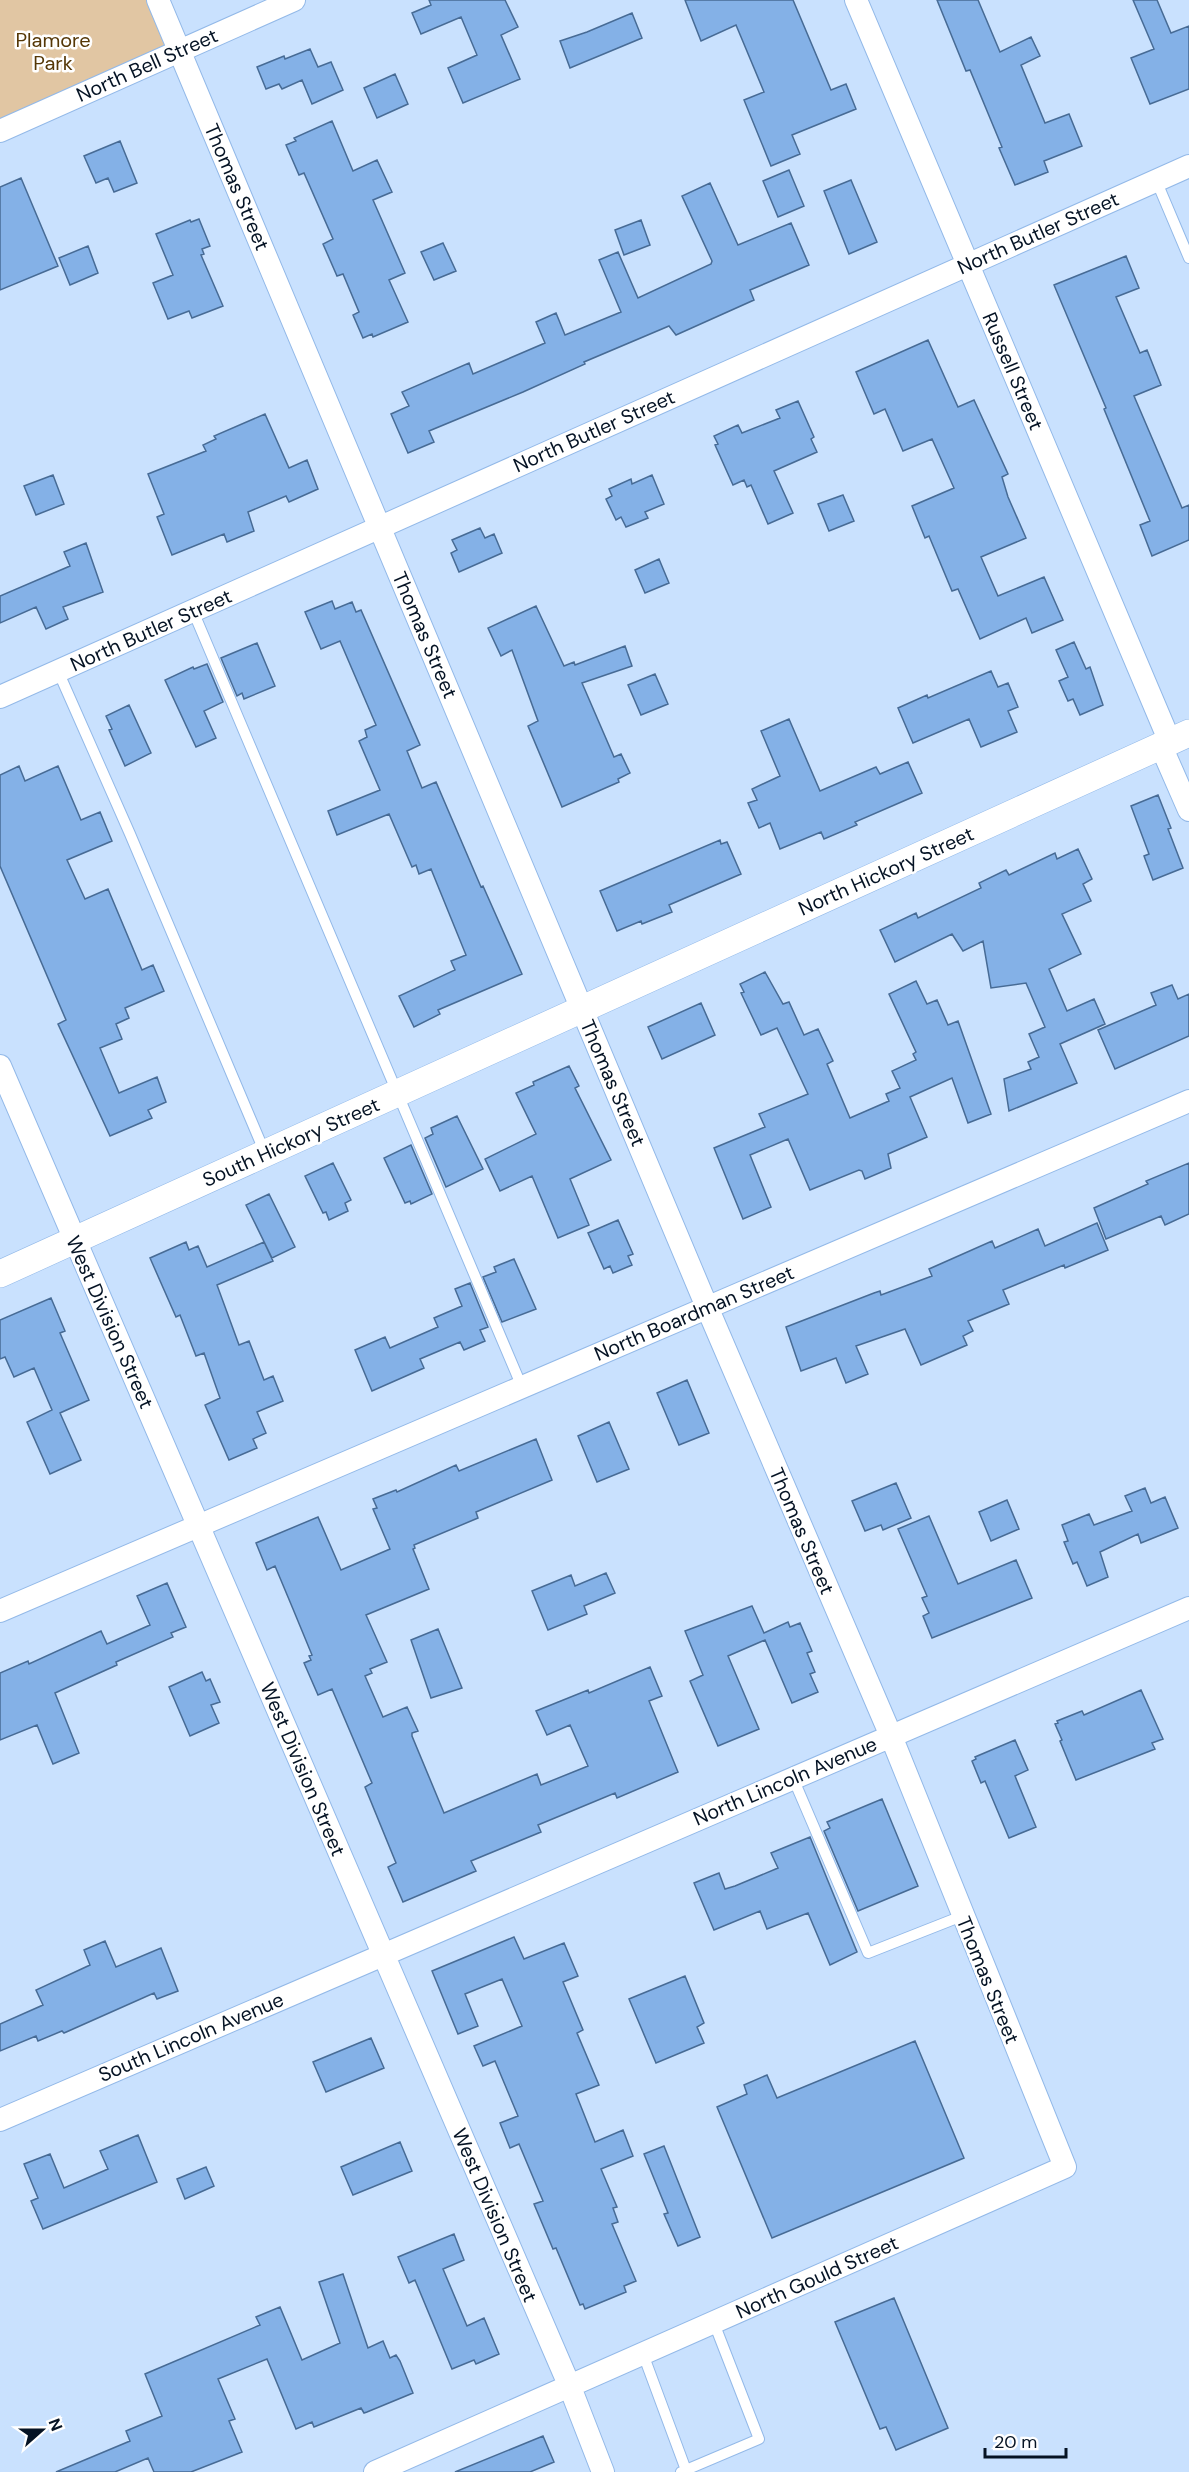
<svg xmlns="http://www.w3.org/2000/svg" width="1189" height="2472" viewBox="0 0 1189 2472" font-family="'DM Sans',sans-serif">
  <rect width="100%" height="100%" fill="#c9e1fe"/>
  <path fill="#e1c6a3" d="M0 0H158L179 51 0 131Z"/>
  <path fill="#84b1e7" stroke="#476b95" stroke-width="1.5" d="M429 0H505L518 27 501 35 520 79 463 103 448 68 477 55 461 17 421 34 412 13 431 5Z
    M685 0H793L831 90 846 84 856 109 792 135 800 154 771 166 744 100 764 92 736 25 701 41Z
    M937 0H978L1000 52 1031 37 1040 56 1021 65 1045 123 1069 114 1082 146 1044 161 1048 172 1015 185 999 148 1002 147 970 70 966 71Z
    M1133 0H1157L1171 33 1189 26V89L1150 104 1131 58 1154 49Z
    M632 13 642 38 570 68 560 41 587 32Z
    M310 49 318 67 331 62 343 90 312 104 302 80 282 89 279 84 266 89 257 67 284 56 285 59Z
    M395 74 408 104 377 118 364 88Z
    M332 121 353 171 377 160 392 192 373 200 405 273 389 280 408 322 373 337 372 334 363 338 353 315 359 312 343 274 337 276 323 244 333 239 304 173 299 175 286 145 296 141 294 138Z
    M120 141 137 183 114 192 108 178 96 183 84 156Z
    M789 170 804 206 778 217 763 181Z
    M21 178 58 266 0 290V187Z
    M851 180 877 242 849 254 824 191Z
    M710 183 738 245 791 223 809 265 750 290 754 300 676 335 669 326 584 362 585 364 523 392 429 431 434 442 408 453 391 414 409 406 402 392 469 363 473 374 545 343 536 322 556 313 565 335 621 312 599 260 618 252 638 298 711 264 712 261 682 196Z
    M199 219 210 246 202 249 204 254 201 255 223 306 192 318 189 311 168 319 153 283 173 275 156 234 190 220 191 222Z
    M641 220 650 245 624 255 615 230Z
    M443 243 456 271 434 280 421 252Z
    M88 246 98 273 70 285 59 258Z
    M1126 256 1139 288 1116 297 1140 353 1147 350 1161 385 1134 396 1182 508 1189 505V540L1152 556 1140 525 1150 521 1104 409 1106 408 1054 285Z
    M928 340 958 407 974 400 1008 474 1002 477 1008 497 1026 538 981 557 998 596 1044 577 1063 620 1032 633 1026 618 980 639 958 589 952 591 929 536 925 538 912 506 954 488 932 439 903 451 885 409 874 414 856 372Z
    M798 401 814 437 811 439 817 452 774 471 793 513 768 524 751 485 747 487 744 480 733 485 715 445 718 444 714 436 738 425 742 433 780 418 776 410Z
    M265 414 289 468 307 460 318 489 289 502 286 496 248 512 254 531 227 542 224 534 172 555 157 517 164 514 148 474 206 451 203 445 216 439 214 436Z
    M53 475 64 504 36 515 24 486Z
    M652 475 664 504 645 512 648 518 626 527 621 517 616 520 606 499 612 496 609 489 631 479 632 484Z
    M843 495 854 521 829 531 818 504Z
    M480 528 485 538 494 534 502 553 459 572 451 553 457 550 452 540Z
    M86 543 103 592 63 607 68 619 46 629 36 607 0 623V596L70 566 64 552Z
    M659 559 669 583 645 593 635 570Z
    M332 601 335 609 352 602 356 612 361 610 420 745 407 751 422 788 436 782 481 887 483 886 522 974 438 1010 440 1014 414 1027 399 996 455 970 451 961 466 955 431 869 419 874 416 865 412 867 389 814 337 835 328 811 380 790 359 741 367 737 365 730 376 725 340 641 321 649 305 612Z
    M536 606 564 666 574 662 575 665 625 646 632 666 582 683 614 757 621 754 630 773 618 779 619 782 562 807 528 726 538 721 512 650 501 656 488 628Z
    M1074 642 1086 669 1090 667 1103 705 1080 715 1073 699 1068 701 1059 681 1068 677 1056 650Z
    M257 643 275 686 244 699 242 693 237 696 221 658Z
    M207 664 223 702 204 711 216 738 196 747 165 680 193 667 194 669Z
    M991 671 998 687 1008 683 1018 707 1008 711 1017 732 981 747 969 719 913 743 898 708 927 695 928 698Z
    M655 674 668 704 641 715 628 685Z
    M129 705 151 753 125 766 109 730 112 729 106 716Z
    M789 719 820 791 876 767 880 774 908 762 922 793 855 822 857 825 824 839 821 832 780 849 770 823 759 828 748 803 757 800 752 789 780 776 761 731Z
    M19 766 25 781 58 766 81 820 100 812 112 841 67 860 85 899 108 889 142 970 153 965 164 991 125 1008 129 1018 116 1024 122 1039 100 1048 119 1093 157 1077 166 1102 148 1110 152 1118 110 1136 58 1024 66 1020 0 866V775Z
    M1158 795 1171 828 1168 829 1183 868 1153 880 1144 856 1149 854 1131 806Z
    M720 840 721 844 727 842 741 874 669 905 672 912 642 924 641 921 617 931 600 891Z
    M1078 849 1092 879 1083 884 1091 901 1062 914 1081 954 1049 969 1067 1011 1094 999 1105 1024 1060 1044 1077 1083 1009 1111 1004 1079 1031 1069 1028 1062 1039 1057 1029 1034 1045 1027 1026 983 991 988 983 941 963 951 952 934 895 962 880 930 916 913 918 918 981 888 979 883 1006 870 1009 875 1055 853 1057 859Z
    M765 972 783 1004 789 1002 804 1035 818 1029 833 1061 827 1064 850 1118 889 1101 886 1094 900 1088 892 1071 916 1060 913 1054 916 1052 889 994 916 981 927 1004 937 1000 948 1025 958 1021 991 1114 968 1123 952 1078 910 1097 927 1137 888 1154 891 1168 865 1179 862 1171 859 1170 810 1190 788 1139 750 1155 771 1207 743 1219 714 1148 765 1127 759 1114 808 1094 777 1028 761 1035 741 993 744 992 740 984Z
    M1172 985 1178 999 1189 994V1036L1115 1069 1098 1030 1156 1005 1151 993Z
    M701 1003 715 1035 662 1059 648 1027Z
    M569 1066 579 1086 575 1088 611 1160 570 1179 589 1225 558 1238 532 1176 500 1191 485 1159 536 1134 516 1093 534 1085 533 1082Z
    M457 1116 483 1169 446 1187 425 1138 433 1134 431 1128Z
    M411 1145 432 1194 411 1204 410 1201 405 1203 384 1158Z
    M333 1163 351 1200 345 1203 348 1211 329 1220 326 1212 323 1213 305 1176Z
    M1189 1163V1214L1165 1225 1161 1216 1106 1239 1094 1208 1148 1184 1146 1181Z
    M269 1194 295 1247 272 1258 246 1205Z
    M618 1220 633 1254 628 1256 632 1265 613 1273 610 1266 604 1269 588 1233Z
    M1097 1223 1108 1250 1065 1268 1064 1265 1003 1290 1009 1304 968 1321 973 1331 963 1336 967 1345 921 1365 905 1329 856 1346 868 1374 846 1383 836 1358 801 1371 786 1327 874 1293 880 1291 881 1295 932 1276 929 1269 992 1241 995 1248 1038 1229 1045 1246Z
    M186 1242 189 1250 198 1246 207 1267 264 1242 273 1261 217 1285 239 1345 249 1341 264 1380 273 1376 283 1401 257 1412 266 1433 253 1439 257 1448 229 1460 205 1405 220 1398 204 1353 196 1356 180 1315 176 1317 150 1258Z
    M514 1259 536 1309 502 1322 483 1277 496 1272 494 1267Z
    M470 1283 488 1327 480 1330 485 1341 464 1350 460 1342 420 1359 424 1368 372 1391 355 1350 385 1337 390 1348 438 1327 434 1318 462 1306 455 1289Z
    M51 1298 65 1331 60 1333 89 1400 60 1413 81 1460 50 1474 27 1422 52 1410 34 1368 14 1377 5 1357 0 1359V1320Z
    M687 1380 709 1433 679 1445 657 1393Z
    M609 1422 629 1469 597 1482 578 1436Z
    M536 1439 552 1480 476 1512 478 1518 414 1545 415 1548 413 1549 429 1589 366 1615 387 1662 370 1669 372 1673 365 1676 383 1717 407 1707 418 1731 412 1733V1736L444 1813 537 1774 541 1785 588 1766 570 1725 547 1735 536 1711 588 1690 589 1693 650 1667 662 1696 649 1701 678 1772 617 1798 615 1793 538 1825 541 1832 471 1861 476 1871 403 1902 388 1867 396 1863 365 1787 372 1783 332 1689 318 1695 304 1663 311 1660 309 1656 312 1655 293 1609 275 1566 267 1570 256 1543 318 1517 341 1570 390 1549 373 1509 377 1508 373 1499 396 1490 397 1492 456 1465 459 1471Z
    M896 1483 911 1518 883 1530 881 1525 865 1531 852 1501Z
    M1145 1488 1151 1503 1165 1497 1178 1528 1141 1543 1138 1534 1100 1552 1108 1577 1087 1586 1077 1562 1073 1564 1064 1542 1068 1541 1062 1525 1089 1514 1094 1525 1132 1511 1125 1496Z
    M1007 1500 1019 1529 991 1541 979 1512Z
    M929 1516 958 1584 1016 1560 1032 1598 932 1638 923 1616 929 1613 922 1598 927 1596 898 1529Z
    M606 1573 615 1593 584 1606 587 1614 548 1630 532 1591 571 1575 575 1586Z
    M167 1583 186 1627 171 1633 173 1637 116 1662 117 1665 55 1693 79 1753 53 1764 37 1725 0 1740V1673L28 1661 29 1664 101 1631 107 1644 150 1625 137 1596Z
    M752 1606 764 1633 788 1622 790 1627 800 1623 812 1651 807 1653 815 1672 810 1674 818 1692 792 1703 765 1640 728 1656 759 1729 718 1746 690 1681 703 1675 685 1631Z
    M438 1629 462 1688 431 1698 411 1640Z
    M202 1672 206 1681 210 1679 220 1702 211 1705 219 1723 190 1736 169 1687Z
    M1141 1690 1163 1739 1152 1743 1155 1749 1076 1780 1060 1741 1062 1740 1055 1724 1058 1723 1057 1721 1082 1711 1084 1715Z
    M1015 1740 1028 1770 1015 1776 1036 1827 1009 1838 985 1781 981 1783 972 1761 976 1759 975 1757Z
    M882 1799 918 1886 858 1911 824 1831 830 1828 827 1822Z
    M810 1837 857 1952 830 1965 808 1913 767 1929 760 1911 714 1930 694 1883 719 1873 725 1889 735 1886 778 1868 771 1853Z
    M514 1937 524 1959 564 1943 578 1976 563 1982 583 2030 577 2033 599 2085 576 2094 595 2142 623 2130 633 2156 601 2169 617 2207 613 2208 618 2222 612 2224 636 2281 624 2286 626 2292 585 2309 583 2304 580 2305 556 2248 553 2249 534 2204 543 2201 519 2144 510 2148 500 2123 518 2116 495 2061 483 2066 474 2046 522 2026 502 1979 465 1994 478 2026 458 2034 432 1971Z
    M105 1941 116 1967 161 1948 178 1991 157 1999 154 1993 64 2033 62 2031 38 2041 36 2036 0 2051V2024L43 2005 36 1990 90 1965 84 1950Z
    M685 1976 704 2023 697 2027 704 2043 656 2063 629 1999Z
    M371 2038 384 2068 326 2092 313 2062Z
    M915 2041 964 2158 772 2238 717 2107 747 2094 744 2085 767 2075 777 2098Z
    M138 2135 157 2182 43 2229 31 2201 38 2198 24 2164 50 2154 64 2188 108 2169 100 2151Z
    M400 2142 412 2171 353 2195 341 2167Z
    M664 2146 700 2237 678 2246 664 2214 668 2213 644 2154Z
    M206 2167 214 2186 185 2199 177 2179Z
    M454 2234 464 2260 443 2269 467 2326 484 2318 499 2354 476 2364 474 2360 452 2369 415 2280 409 2283 398 2257Z
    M343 2274 368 2348 383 2341 390 2358 396 2355 400 2361 413 2393 367 2412 364 2413 361 2408 314 2427 312 2422 296 2429 267 2359 218 2379 235 2419 229 2421 242 2452 191 2472H154L148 2458 115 2472H56L130 2441 126 2431 162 2416 145 2374 260 2325 256 2317 280 2307 302 2360 340 2343 319 2282Z
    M894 2298 948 2428 896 2450 886 2427 880 2429 835 2322Z
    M543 2436 554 2462 530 2472H455Z"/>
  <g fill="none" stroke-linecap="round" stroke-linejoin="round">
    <defs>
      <path id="service" d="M1156 180 1189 258
        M193 611 522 1387
        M58 671 130 834 265 1153
        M793 1778 868 1953 962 1916
        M643 2354 686 2470
        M681 2472 759 2439 714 2323"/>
      <path id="minor" d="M158 0 707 1307 891 1736 1065 2167 375 2472
        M856 0 1170 742
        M0 131 294 0
        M0 697 1189 166
        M1161 746 1189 810
        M0 1066 570 2387 603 2472
        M0 1611 1189 1101
        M0 2120 1189 1608"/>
      <path id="tertiary" d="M0 1274 1189 733"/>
    </defs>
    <use href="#service" stroke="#93b9e8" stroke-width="12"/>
    <use href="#minor" stroke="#93b9e8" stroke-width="24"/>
    <use href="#tertiary" stroke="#93b9e8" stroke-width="28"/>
    <use href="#service" stroke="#fff" stroke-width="10"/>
    <use href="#minor" stroke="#fff" stroke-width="22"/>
    <use href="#tertiary" stroke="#fff" stroke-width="27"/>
  </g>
  <g text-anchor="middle" stroke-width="5" stroke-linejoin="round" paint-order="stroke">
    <g font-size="20" fill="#553706" stroke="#fff">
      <text x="53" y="47">Plamore<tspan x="53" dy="23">Park</tspan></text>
    </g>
    <g font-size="20" fill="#051324" stroke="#fff">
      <text transform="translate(147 65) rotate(-24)" y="7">North Bell Street</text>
      <text transform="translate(237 187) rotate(67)" y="7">Thomas Street</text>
      <text transform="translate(1038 233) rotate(-24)" y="7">North Butler Street</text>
      <text transform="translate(1013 371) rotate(67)" y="7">Russell Street</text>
      <text transform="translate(594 431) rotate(-24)" y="7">North Butler Street</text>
      <text transform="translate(151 630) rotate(-24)" y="7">North Butler Street</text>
      <text transform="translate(425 635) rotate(67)" y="7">Thomas Street</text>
      <text transform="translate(886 871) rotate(-24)" y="7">North Hickory Street</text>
      <text transform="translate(613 1083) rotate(67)" y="7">Thomas Street</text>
      <text transform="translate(291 1142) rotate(-24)" y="7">South Hickory Street</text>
      <text transform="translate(694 1313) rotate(-23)" y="7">North Boardman Street</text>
      <text transform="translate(110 1322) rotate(66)" y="7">West Division Street</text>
      <text transform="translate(802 1531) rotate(67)" y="7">Thomas Street</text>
      <text transform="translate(303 1769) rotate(67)" y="7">West Division Street</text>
      <text transform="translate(785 1781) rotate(-23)" y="7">North Lincoln Avenue</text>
      <text transform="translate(988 1980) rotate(68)" y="7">Thomas Street</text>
      <text transform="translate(191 2037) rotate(-23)" y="7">South Lincoln Avenue</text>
      <text transform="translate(495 2215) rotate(67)" y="7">West Division Street</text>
      <text transform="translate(817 2277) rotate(-24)" y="7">North Gould Street</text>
    </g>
  </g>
  <g transform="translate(42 2430) rotate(69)" stroke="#ffffff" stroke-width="4.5" paint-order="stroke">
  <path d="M0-4.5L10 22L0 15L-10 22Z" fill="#051324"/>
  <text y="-9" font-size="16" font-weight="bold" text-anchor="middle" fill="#051324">N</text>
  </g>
  <path d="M985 2448v9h81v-9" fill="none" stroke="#051324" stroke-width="3"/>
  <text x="994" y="2448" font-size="18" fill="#051324" stroke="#ffffff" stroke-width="4.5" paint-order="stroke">20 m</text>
</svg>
